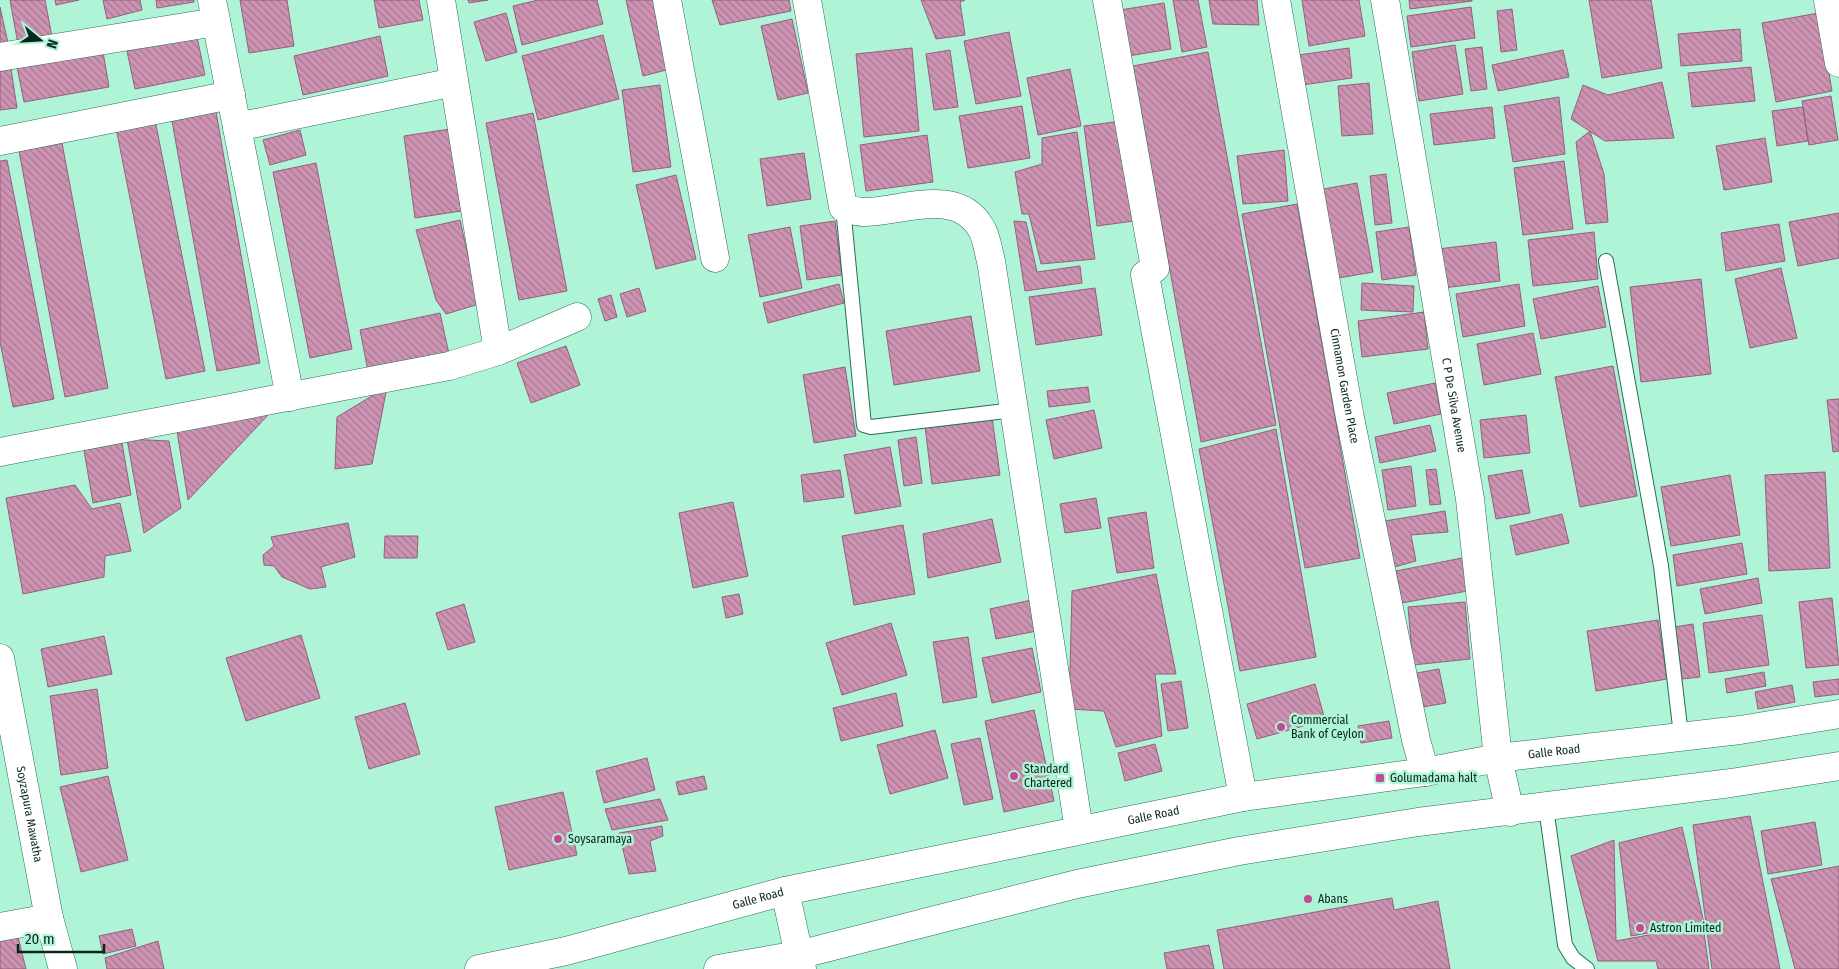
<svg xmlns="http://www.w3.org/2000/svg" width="1839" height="969" viewBox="0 0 1839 969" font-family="'Fira Sans Condensed',sans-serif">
  <defs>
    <pattern id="building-back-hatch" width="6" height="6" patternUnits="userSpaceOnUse" patternTransform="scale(1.25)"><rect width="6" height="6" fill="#ce93b3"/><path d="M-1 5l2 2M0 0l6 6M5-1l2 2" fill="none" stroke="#a57891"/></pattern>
  </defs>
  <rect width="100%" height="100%" fill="#aff4d6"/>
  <path fill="url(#building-back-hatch)" stroke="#955f7d" d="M10 0H45L52 37 18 44Z
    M55 0H79L56 5Z
    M103 0H140L142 10 107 19Z
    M156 0H194V2L157 8Z
    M240 0H287L294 46 249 53Z
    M374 0H419L423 20 379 28Z
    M468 0H488L469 3Z
    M538 0H597L603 24 522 45 513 6Z
    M626 0H659L674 68 643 76Z
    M712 0H789L791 11 720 25Z
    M921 0H965L960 2 965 35 936 39Z
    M1173 0H1198L1207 47 1182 52Z
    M1209 0H1257L1259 25 1213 24Z
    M1302 0H1359L1365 36 1309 46Z
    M1409 0H1472V1L1410 9Z
    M1589 0H1651L1662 68 1602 78Z
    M1164 3 1171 49 1128 56 1120 10Z
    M0 7 8 43 0 45Z
    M1471 7 1475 38 1411 47 1407 16Z
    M1512 9 1517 50 1501 52 1497 11Z
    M506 13 517 52 486 61 474 22Z
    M1819 13 1832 91 1776 102 1762 23Z
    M792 19 808 93 778 100 761 26Z
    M1740 29 1742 61 1681 66 1678 34Z
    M1009 32 1021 96 976 104 964 41Z
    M603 35 619 99 538 120 522 56Z
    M380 36 388 76 303 95 294 56Z
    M197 37 205 75 135 89 127 51Z
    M1455 45 1463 94 1419 101 1412 52Z
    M1482 47 1487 89 1471 91 1465 49Z
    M912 48 919 131 864 137 856 54Z
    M1349 48 1352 78 1302 85 1298 55Z
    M950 50 958 107 934 110 926 54Z
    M1563 50 1569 77 1498 91 1492 65Z
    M103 52 109 87 24 102 17 67Z
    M1208 52 1276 425 1201 442 1133 66Z
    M1751 67 1755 101 1692 107 1688 73Z
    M11 69 17 108 0 110V71Z
    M1070 69 1081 126 1038 135 1027 78Z
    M1662 82 1674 138 1605 141 1571 119 1583 85 1608 95Z
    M1369 83 1373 134 1342 136 1338 86Z
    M660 85 671 167 633 172 622 90Z
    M1831 96 1838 140 1809 145 1802 101Z
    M1559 97 1565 154 1513 162 1504 106Z
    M1022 106 1030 158 968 168 959 116Z
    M1492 107 1495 138 1434 145 1430 114Z
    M1803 107 1808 141 1777 146 1772 111Z
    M216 112 260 363 217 371 172 121Z
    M533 113 567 291 519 300 486 123Z
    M155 120 205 371 166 379 116 128Z
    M1121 121 1134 221 1097 226 1084 126Z
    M450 129 461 211 415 218 404 136Z
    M300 130 306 155 270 165 263 140Z
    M1590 131 1604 174 1608 222 1586 224 1576 142Z
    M1077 132 1095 259 1041 264 1029 214H1022L1015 172 1042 164V138Z
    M927 135 933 182 866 191 860 145Z
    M1765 138 1772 182 1724 190 1716 146Z
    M62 143 108 388 65 397 19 151Z
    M1284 150 1288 201 1243 204 1237 156Z
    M804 153 811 199 767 206 760 159Z
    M7 160 54 399 13 407 0 342V161Z
    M1564 161 1573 229 1523 235 1514 168Z
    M316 163 352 349 310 358 273 172Z
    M1386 174 1392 223 1375 225 1370 176Z
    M676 175 696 259 656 269 636 185Z
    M1357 183 1373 272 1333 279 1318 190Z
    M1297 204 1360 558 1305 568 1242 214Z
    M1839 213V258L1798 266 1789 222Z
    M460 220 479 304 446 314 436 300 416 230Z
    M835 221 842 275 807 280 800 226Z
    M1014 221 1026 222 1037 272 1080 266 1082 283 1025 291Z
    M1779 224 1785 261 1726 271 1721 233Z
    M790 227 802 288 760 297 748 235Z
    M1409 227 1416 275 1382 280 1376 232Z
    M1594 232 1598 279 1533 286 1528 240Z
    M1496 242 1500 281 1443 288 1438 249Z
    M1781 268 1797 338 1750 348 1735 279Z
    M1701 279 1711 374 1641 382 1630 287Z
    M1362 283 1414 286 1413 312 1361 310Z
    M839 284 844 303 768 323 763 303Z
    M1519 284 1525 326 1463 337 1456 294Z
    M1598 286 1606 327 1541 339 1533 299Z
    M639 288 646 311 627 317 620 294Z
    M1095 288 1102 335 1036 345 1029 297Z
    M611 295 617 317 605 321 598 299Z
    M1424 312 1428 349 1362 357 1358 321Z
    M440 313 449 354 368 371 360 330Z
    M971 316 980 371 894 385 886 331Z
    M1533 333 1541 374 1484 385 1477 344Z
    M566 346 580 385 531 403 517 363Z
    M1613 366 1637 496 1580 507 1555 377Z
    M845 367 856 436 814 443 803 375Z
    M1435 383 1441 414 1394 424 1387 393Z
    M387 387 372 464 335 469 337 417Z
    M1088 387 1090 402 1049 407 1047 391Z
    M1839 399V451L1833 452 1827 400Z
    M1094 410 1102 448 1054 459 1046 420Z
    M269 414 188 500 177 431Z
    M1526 415 1530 453 1484 458 1480 420Z
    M992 417 1000 475 932 484 925 426Z
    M1430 425 1436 451 1380 463 1375 437Z
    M1276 429 1316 657 1240 671 1199 449Z
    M916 437 922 483 904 486 898 440Z
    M127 439 169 441 181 508 144 533Z
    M122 443 131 495 93 503 84 450Z
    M890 447 901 506 855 514 844 455Z
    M1411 466 1416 506 1388 510 1382 470Z
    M1436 469 1441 504 1430 505 1426 470Z
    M840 470 844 497 804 502 801 475Z
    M1522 470 1530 513 1496 519 1488 476Z
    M1825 472 1830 568 1769 571 1765 475Z
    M1730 475 1740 535 1671 546 1661 487Z
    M75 485 92 509 120 503 131 551 105 556 104 577 23 594 6 498Z
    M1096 498 1101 528 1065 533 1060 504Z
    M733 502 748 576 693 588 679 513Z
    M1445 511 1448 532 1411 535 1416 561 1391 568 1385 521Z
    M1146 512 1154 568 1117 573 1108 518Z
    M1562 514 1569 543 1516 555 1510 526Z
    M992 519 1001 562 928 578 923 534Z
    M348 523 355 557 321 567 326 587 310 589 282 577 274 566 264 565 263 555 274 546 271 537Z
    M903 525 915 594 854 605 842 536Z
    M385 536H418L417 558H384Z
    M1742 543 1747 574 1677 586 1673 555Z
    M1467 557 1473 590 1402 603 1396 571Z
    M1156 574 1176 674H1155L1162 736 1116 747 1104 711 1069 709 1072 591Z
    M1758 578 1762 603 1705 614 1700 589Z
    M739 594 743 614 726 618 722 597Z
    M1832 598 1839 665 1806 668 1799 602Z
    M1036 599 1042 630 996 639 990 609Z
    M1465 602 1470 659 1413 665 1408 607Z
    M464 604 475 642 448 650 436 613Z
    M1762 615 1769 665 1709 673 1703 623Z
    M1658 620 1667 679 1596 691 1587 631Z
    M891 623 907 675 842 695 826 643Z
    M1693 624 1700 677 1682 679 1674 627Z
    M301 635 320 698 246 721 226 658Z
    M104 636 112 674 48 687 41 649Z
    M968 637 977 697 943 703 933 642Z
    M1032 648 1041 692 992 703 982 658Z
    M1439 669 1446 703 1417 708 1411 674Z
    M1764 672 1766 686 1727 693 1725 679Z
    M1839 679V694L1815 697 1813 682Z
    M1181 681 1188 728 1168 731 1161 684Z
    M1315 684 1325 720 1257 739 1247 704Z
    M1792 685 1795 702 1758 709 1755 692Z
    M97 689 108 768 61 775 50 696Z
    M896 693 903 726 841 741 833 708Z
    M405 703 420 754 369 769 355 717Z
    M1034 710 1054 801 1004 812 985 721Z
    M1389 721 1392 738 1361 743 1358 726Z
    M935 730 948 778 890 794 877 745Z
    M980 738 993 799 964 805 951 744Z
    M1155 744 1162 771 1125 781 1118 753Z
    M647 758 655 790 604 803 596 771Z
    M108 776 128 860 81 872 60 787Z
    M704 776 707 789 679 795 676 782Z
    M563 792 577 855 509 870 495 807Z
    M660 799 668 820 612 830 605 809Z
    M1750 816 1780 969H1712L1693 825Z
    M1815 822 1822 865 1768 874 1761 831Z
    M662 826 663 836 650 841 656 871 629 874 619 833Z
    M1682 827 1704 923 1631 936 1619 843Z
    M1614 840 1616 941 1703 925 1709 969H1658L1656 961H1598L1571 856Z
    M1839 866V969H1795L1771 879Z
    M1392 898 1394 910 1438 901 1450 969H1224L1217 930Z
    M16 929 26 969H0V933Z
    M132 929 136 946 103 954 99 936Z
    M158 941 164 969H107L105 958Z
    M1209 945 1214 969H1167L1164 953Z"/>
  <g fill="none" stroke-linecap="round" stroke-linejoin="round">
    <defs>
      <path id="service" d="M843 207 864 425 871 427 1014 410
        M1606 261 1661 566 1681 735
        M1546 807 1565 945 1573 958 1587 969"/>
      <g id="minor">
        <path d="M212 0 290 397"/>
        <path d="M441 0 498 351"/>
        <path d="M667 0 715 258"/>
        <path d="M1107 0 1155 268 1145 275 1243 797"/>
        <path id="s1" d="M1276 0 1350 418 1416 740 1425 772"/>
        <path id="s2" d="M1385 0 1470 499 1498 758 1510 812"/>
        <path d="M0 57 216 22"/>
        <path d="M237 127 454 82"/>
        <path d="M0 141 231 95"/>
        <path d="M0 452 449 366 498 351 577 317"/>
        <path id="s3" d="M0 658 49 918 63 969"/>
        <path d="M785 891 802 969"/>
        <path d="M0 927 49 918"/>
      </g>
      <path id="tertiary" d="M807 0 843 207C849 209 855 212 862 212 899 213 956 185 981 228 987 237 988 251 991 261L1079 830
        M1828 0 1839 63"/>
      <g id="trunk">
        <path id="s4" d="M479 969 566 951 785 891 1243 797 1425 772 1498 758 1740 730 1839 714"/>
        <path d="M718 969 798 955 1077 884 1239 851 1418 822 1731 783 1839 766"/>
      </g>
    </defs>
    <use href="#service" stroke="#296e54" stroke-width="16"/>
    <use href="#minor" stroke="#296e54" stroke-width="29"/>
    <use href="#tertiary" stroke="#296e54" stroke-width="29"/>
    <use href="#trunk" stroke="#296e54" stroke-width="29"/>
    <use href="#service" stroke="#fff" stroke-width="14"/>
    <use href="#minor" stroke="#fff" stroke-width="28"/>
    <use href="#tertiary" stroke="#fff" stroke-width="28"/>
    <use href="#trunk" stroke="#fff" stroke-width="28"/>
  </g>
  <g fill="#c64996" stroke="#aff4d6" stroke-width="2">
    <circle cx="1281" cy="727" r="5"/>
    <circle cx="1014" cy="776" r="5"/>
    <rect x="1375" y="773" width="10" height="10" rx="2.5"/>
    <circle cx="558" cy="839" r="5"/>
    <circle cx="1308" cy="899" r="5"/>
    <circle cx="1640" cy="928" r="5"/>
  </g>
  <g text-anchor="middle" stroke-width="5" stroke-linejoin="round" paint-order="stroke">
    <g font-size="12" fill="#09261b" stroke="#aff4d6">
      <text dy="4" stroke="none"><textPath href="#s1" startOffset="392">Cinnamon Garden Place</textPath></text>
      <text dy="4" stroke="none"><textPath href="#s2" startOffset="411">C P De Silva Avenue</textPath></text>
      <text dy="4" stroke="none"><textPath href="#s4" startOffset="1098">Galle Road</textPath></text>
      <text dy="4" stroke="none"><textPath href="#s3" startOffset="159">Soyzapura Mawatha</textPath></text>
      <text dy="4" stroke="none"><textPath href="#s4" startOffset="692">Galle Road</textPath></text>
      <text dy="4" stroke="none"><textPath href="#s4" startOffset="288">Galle Road</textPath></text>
    </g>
    <g font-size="12" fill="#09261b" stroke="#aff4d6" text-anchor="start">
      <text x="1291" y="724">Commercial<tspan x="1291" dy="14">Bank of Ceylon</tspan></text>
      <text x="1024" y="773">Standard<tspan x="1024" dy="14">Chartered</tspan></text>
      <text x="1390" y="782">Golumadama halt</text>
      <text x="568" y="843">Soysaramaya</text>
      <text x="1318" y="903">Abans</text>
      <text x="1650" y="932">Astron Limited</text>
    </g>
  </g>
  <g transform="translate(40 40) rotate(108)" stroke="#aff4d6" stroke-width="4" paint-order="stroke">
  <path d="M0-4L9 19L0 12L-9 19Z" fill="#09261b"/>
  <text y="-8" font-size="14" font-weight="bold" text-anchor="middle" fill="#09261b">N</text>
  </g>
  <path d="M18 944v8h86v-8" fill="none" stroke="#09261b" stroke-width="2.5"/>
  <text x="25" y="944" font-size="15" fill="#09261b" stroke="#aff4d6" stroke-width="4" paint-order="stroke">20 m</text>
</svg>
